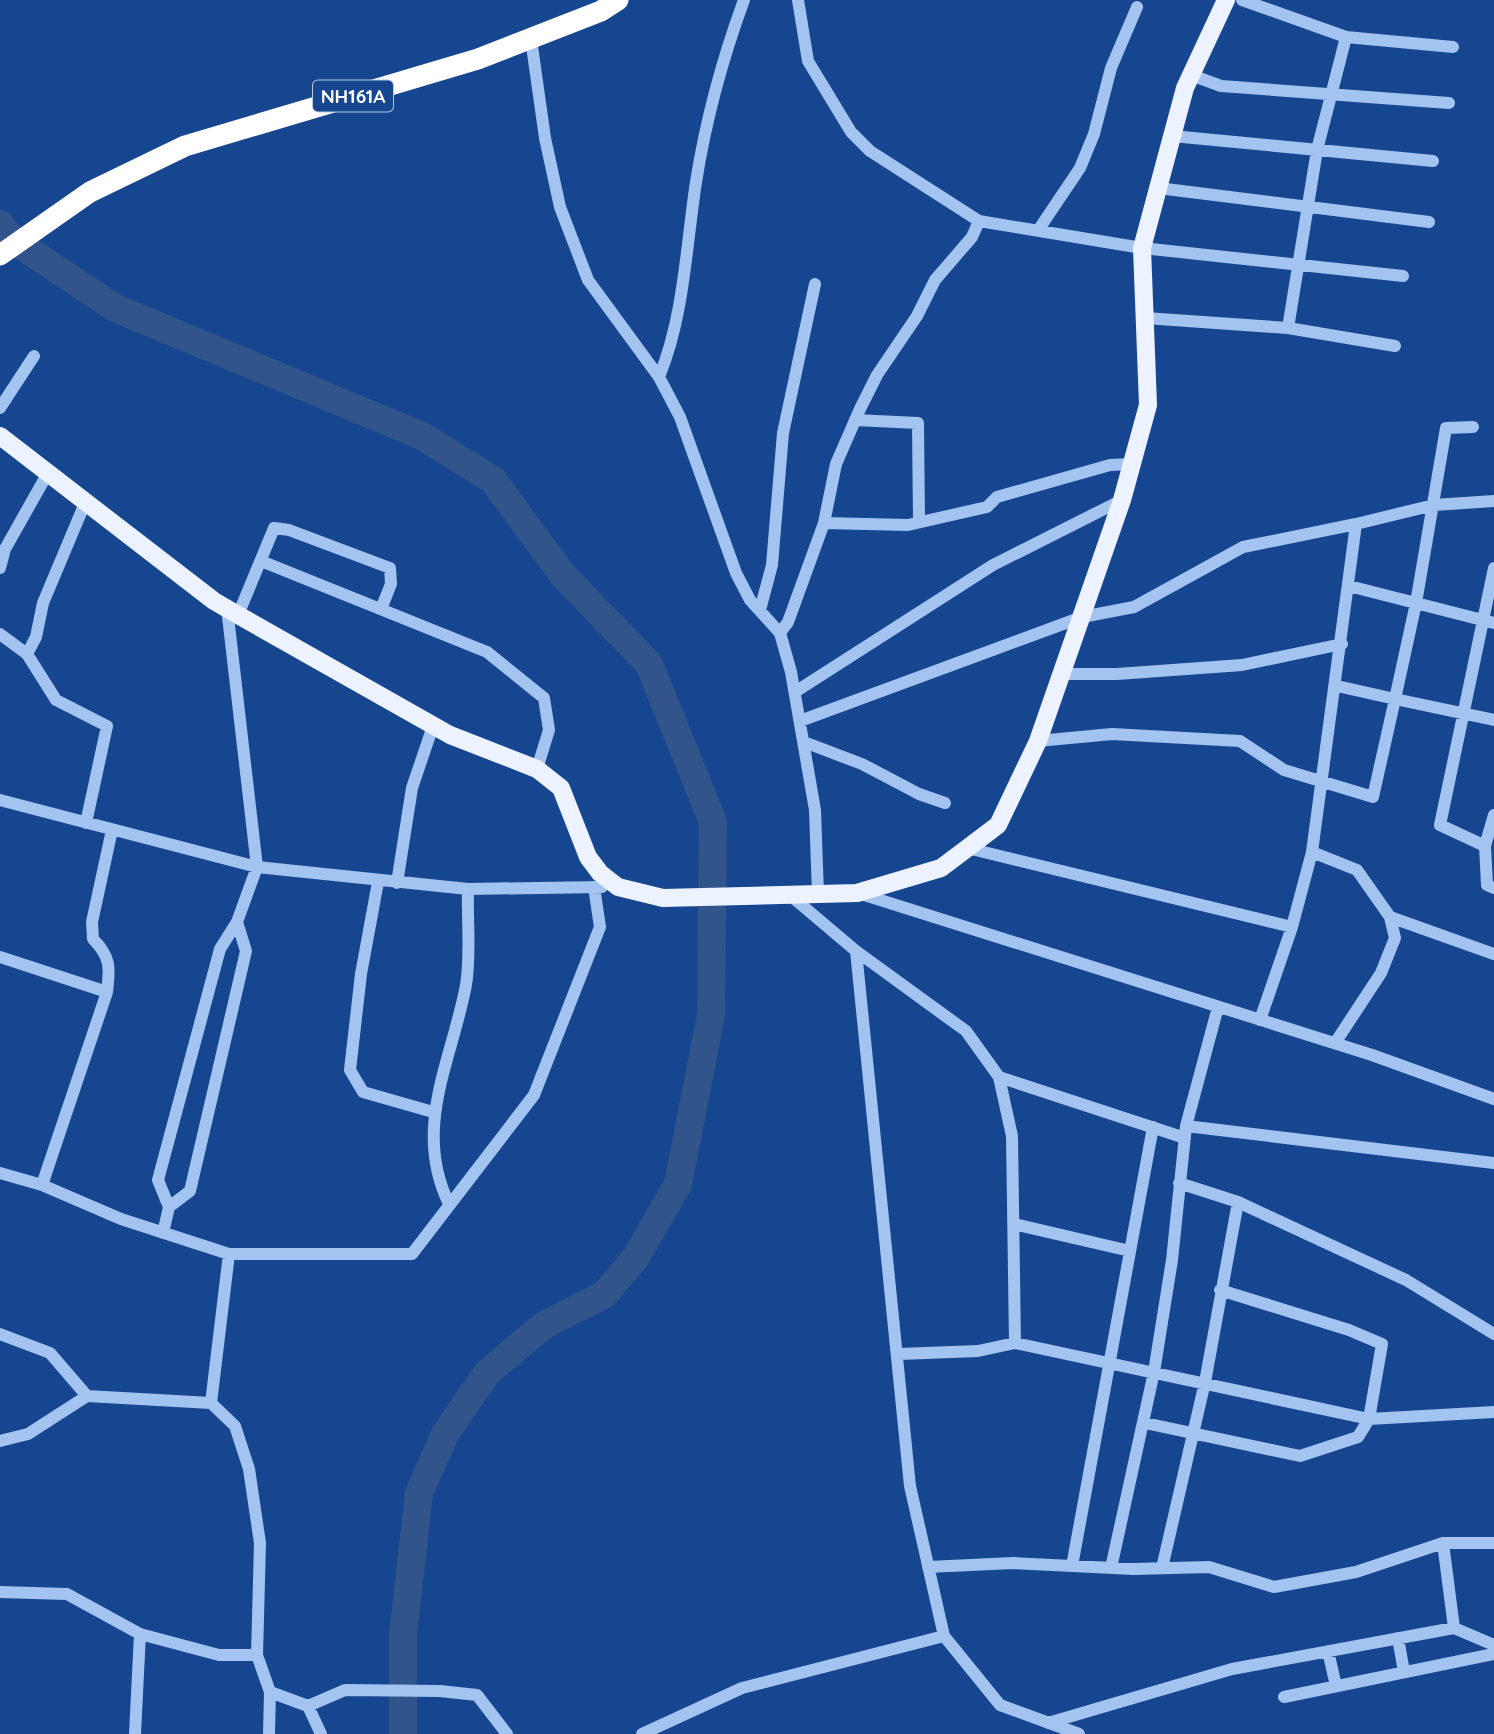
<svg xmlns="http://www.w3.org/2000/svg" width="1494" height="1734" viewBox="0 0 1494 1734" font-family="Quicksand,sans-serif">
  <rect width="100%" height="100%" fill="#16468f"/>
  <g fill="none" stroke-linecap="round" stroke-linejoin="round">
    <path stroke="#31558b" stroke-width="28" d="M0 224 13 240 115 308 422 436 493 480 562 574 649 664 713 822 711 1015 678 1184 636 1257 605 1294 544 1325 487 1373 445 1434 419 1493 403 1635V1734"/>
    <path stroke="#a3c3f0" stroke-width="12" d="M798 0 808 61 851 132 870 151 979 221 1142 248 1403 276
      M1242 0 1346 37 1453 47
      M531 39 545 138 560 207 588 280 659 377 680 417 736 573 750 600 780 633 791 672 815 810 818 894
      M1191 75 1221 86 1449 103
      M1172 136 1433 161
      M1158 188 1429 222
      M1039 229 1080 168 1094 134 1111 68 1137 7
      M1145 318 1288 328 1395 346
      M1288 328 1317 150 1346 37
      M659 377C684 317 686 247 696 182 706 119 722 60 744 0
      M0 408 34 356
      M855 420 918 423 919 521
      M1473 427 1446 428 1416 603 1395 699 1494 720
      M824 523 908 525 987 507 997 497 1110 465 1131 464
      M1356 524 1434 505 1494 501
      M261 561 487 652 544 698 549 730 537 769
      M0 568 5 549 49 471
      M1349 586 1494 623
      M760 610 772 565 783 433 815 284
      M238 615 274 528 289 530 390 568 391 584 381 609
      M780 633 788 622 824 523 836 464 860 409 877 375 917 316 935 280 972 237 979 221
      M0 634 27 654 56 700 107 726 86 823
      M27 654 36 637 43 603 85 503
      M1062 674H1117L1242 665 1342 644
      M795 692 993 565 1122 500
      M800 721 1082 617 1134 607 1243 547 1356 524 1312 852 1292 927 1260 1020
      M1038 741 1112 734 1240 741 1284 770 1373 797 1395 699 1337 686
      M804 742 862 764 919 794 945 803
      M0 800 257 867 468 889 602 887
      M1494 815 1485 846 1487 885 1494 888
      M1485 846 1440 825 1494 568
      M967 848 1292 927
      M1312 852 1357 870 1390 917 1395 938 1381 973 1335 1043
      M378 882 361 974 350 1070 363 1092 433 1112
      M397 883 412 788 433 726
      M858 893 1372 1055 1494 1099
      M791 896 856 951 966 1031 999 1077 1012 1136 1015 1343
      M1390 917 1494 954
      M856 951 910 1486 944 1636 1000 1705 1079 1734
      M0 957 107 992 42 1185
      M107 992C110 968 111 957 93 939L92 922 112 830
      M1218 1007 1186 1126 1494 1163
      M999 1077 1185 1138
      M0 1173 42 1185 121 1219 229 1254H412L534 1095 600 927 594 887
      M1179 1183 1238 1202 1406 1280 1494 1334
      M449 1204C412 1128 452 1060 466 985 471 955 467 920 468 889
      M169 1207 158 1180 220 949 237 922 257 867 227 608
      M1014 1224 1130 1251
      M163 1233 169 1207 190 1191 246 951 237 922
      M229 1254 211 1403 235 1426 249 1469 260 1543 257 1655 270 1692 308 1706 345 1690 440 1691 477 1695 507 1734
      M0 1334 50 1353 87 1396 211 1403
      M899 1354 978 1351 1015 1343 1369 1419 1494 1412
      M1145 1423 1300 1456 1358 1437 1369 1419 1382 1344 1349 1330 1220 1290
      M0 1441 28 1434 87 1396
      M1443 1543 1454 1628
      M1072 1566 1153 1127
      M928 1567 1013 1563 1134 1569 1209 1567 1274 1587 1356 1572 1443 1543H1494
      M1111 1568 1154 1372 1172 1260 1186 1126
      M1162 1568 1205 1382 1238 1202
      M0 1592 67 1594 140 1634 135 1734
      M140 1634 219 1655H257
      M1398 1638 1404 1672
      M1328 1651 1336 1686
      M1284 1697 1494 1654
      M308 1706 321 1734
      M1048 1723 1232 1669 1454 1628 1494 1645
      M269 1734 270 1692
      M642 1734 742 1688 944 1636"/>
    <path stroke="#ecf2ff" stroke-width="18" d="M0 436 214 601 238 615 450 735 537 769 561 788 588 857 600 873 618 887 663 898 857 893 941 868 998 825 1038 741 1122 500 1148 405 1142 248 1185 88 1226 0"/>
    <path stroke="#fff" stroke-width="21" d="M0 255 90 192 185 146 478 59 601 11 618 0"/>
  </g>
  <g text-anchor="middle" stroke-width="5" stroke-linejoin="round" paint-order="stroke">
    <rect fill="#16468f" stroke="#b9c8dd" stroke-width="2" x="313" y="80.5" width="80" height="31" rx="5"/>
    <g font-size="19" font-weight="bold" fill="#fff">
      <text x="353" y="103">NH161A</text>
    </g>
  </g>
</svg>
